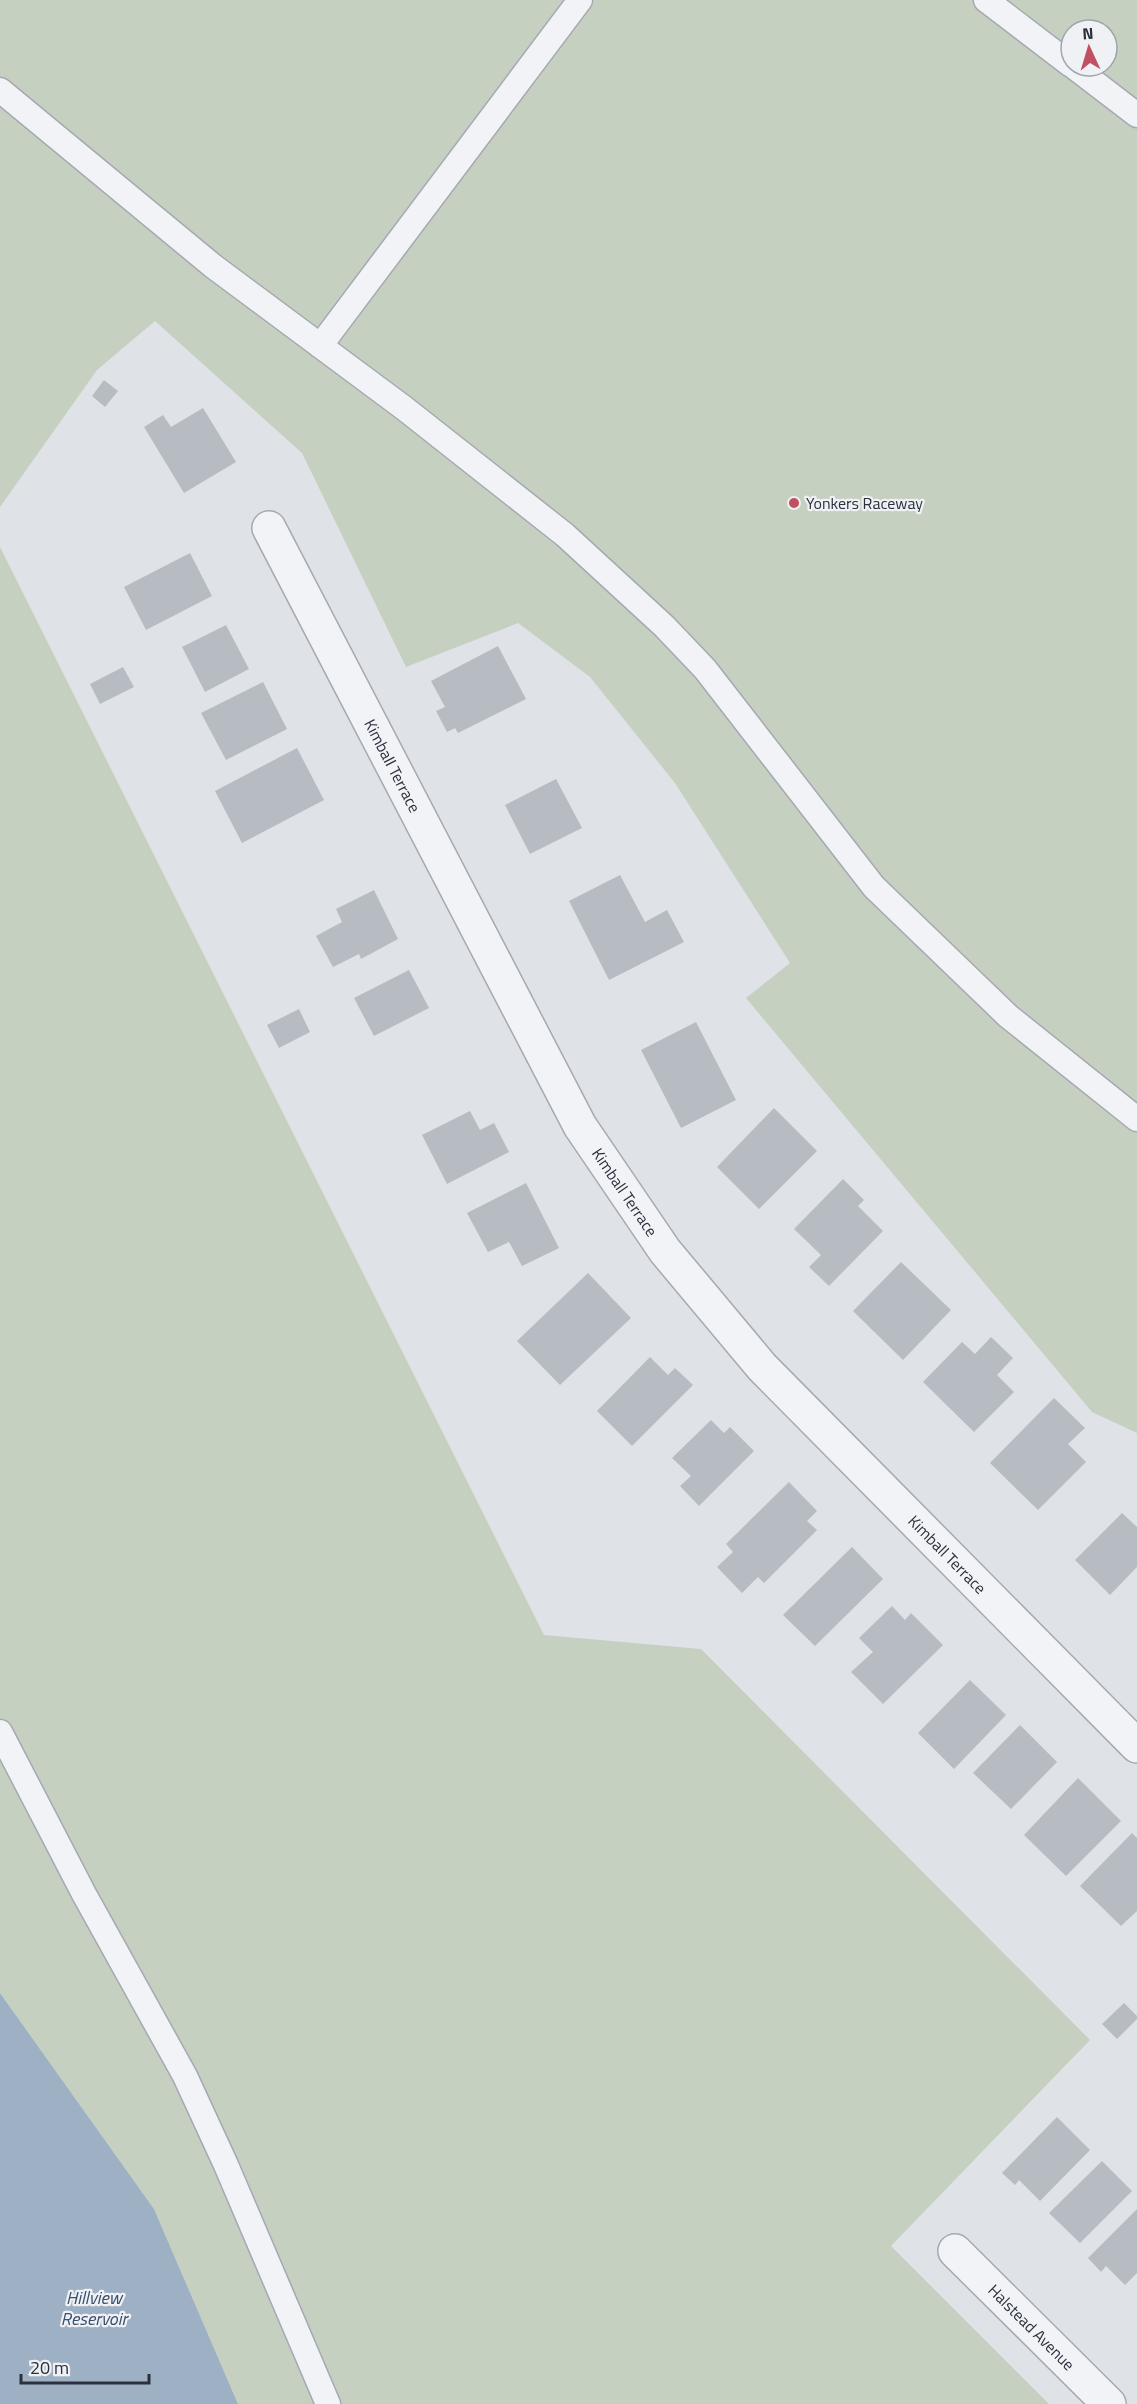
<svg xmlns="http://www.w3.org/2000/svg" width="1137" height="2404" viewBox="0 0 1137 2404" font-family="'Titillium Web',sans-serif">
  <rect width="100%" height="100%" fill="#dfe2e7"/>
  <path fill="#c5d0c1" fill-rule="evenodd" d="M0 0H1137V1433L1092 1412 746 998 790 963 675 783 590 677 518 623 406 667 302 453 155 321 97 370 0 507ZM1071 30H1107V66H1071Z
    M0 547 544 1635 701 1649 1090 2040 891 2246 1049 2404H238L154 2209 0 1993Z"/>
  <path fill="#9eb0c4" d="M0 1993 154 2209 238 2404H0Z"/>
  <path fill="#b7bcc3" d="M104 380 118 391 105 407 92 396Z
    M203 408 236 462 184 493 144 427 163 415 171 427Z
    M190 553 212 596 146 630 124 587Z
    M226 625 249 669 205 692 182 647Z
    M498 646 526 699 458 733 455 728 447 732 436 711 445 707 431 681Z
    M123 667 134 687 100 704 90 684Z
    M263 682 287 729 226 760 201 713Z
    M297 748 324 800 242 843 215 791Z
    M556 779 582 828 530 854 505 805Z
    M620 875 645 922 667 910 684 942 609 980 569 901Z
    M374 890 398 939 361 959 359 954 333 967 316 936 342 922 336 909Z
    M409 970 429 1008 374 1036 354 998Z
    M299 1009 310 1032 279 1048 267 1025Z
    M696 1022 736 1100 681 1128 641 1050Z
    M774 1108 817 1151 759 1209 717 1167Z
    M470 1111 480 1130 494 1123 509 1152 447 1184 422 1135Z
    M843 1179 864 1200 858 1206 883 1231 829 1286 809 1267 821 1255 794 1229Z
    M526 1183 559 1248 522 1266 509 1242 488 1252 467 1213Z
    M901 1262 951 1310 903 1360 853 1311Z
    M588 1273 631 1318 560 1385 517 1341Z
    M991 1337 1013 1358 997 1375 1014 1392 974 1432 923 1382 962 1342 975 1354Z
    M650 1357 668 1375 675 1368 693 1385 632 1446 597 1411Z
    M1054 1398 1085 1428 1068 1444 1086 1462 1038 1510 990 1463Z
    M711 1420 724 1433 730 1427 754 1451 699 1506 680 1486 691 1476 672 1458Z
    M789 1482 817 1511 807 1521 817 1530 764 1583 758 1577 742 1593 717 1567 733 1552 726 1544Z
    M1122 1513 1137 1527V1567L1110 1595 1075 1560Z
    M852 1547 883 1579 815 1646 783 1615Z
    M892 1606 905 1620 911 1613 943 1645 883 1704 851 1672 873 1652 859 1638Z
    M970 1680 1006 1715 954 1769 918 1733Z
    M1020 1725 1057 1762 1011 1809 973 1773Z
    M1078 1778 1121 1821 1066 1876 1024 1835Z
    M1132 1833 1137 1838V1911L1121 1926 1080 1886Z
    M1124 2003 1137 2016V2019L1117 2039 1102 2024Z
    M1057 2117 1090 2150 1040 2201 1019 2180 1015 2185 1002 2173Z
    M1102 2161 1132 2191 1080 2243 1049 2213Z
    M1137 2209V2273L1125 2285 1106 2266 1101 2272 1088 2258Z"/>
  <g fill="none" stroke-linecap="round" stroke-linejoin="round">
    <defs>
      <path id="lane" d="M986 0 1071 65
        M1073 66 1137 115
        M0 90 213 266 404 408 565 535 664 626 705 669 874 887 1008 1016 1137 1119
        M320 346 580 0
        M0 1732 84 1894 185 2076 226 2165 328 2404"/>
      <g id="street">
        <path id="s1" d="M269 528 580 1126 665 1251 762 1367 1137 1746"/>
        <path id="s2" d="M955 2251 1109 2404"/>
      </g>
    </defs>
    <use href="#lane" stroke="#a5a9b1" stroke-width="27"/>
    <use href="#street" stroke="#a5a9b1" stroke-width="36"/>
    <use href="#lane" stroke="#f2f3f6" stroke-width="24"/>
    <use href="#street" stroke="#f2f3f6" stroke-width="33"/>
  </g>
  <circle fill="#c05062" stroke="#eff1f5" stroke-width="2" cx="794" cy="503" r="6"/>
  <g text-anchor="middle" stroke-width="4.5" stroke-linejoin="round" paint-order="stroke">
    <g font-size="16" fill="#2a313d" stroke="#eff1f5" text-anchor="start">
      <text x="806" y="509">Yonkers Raceway</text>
    </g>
    <g font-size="16" fill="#2a313d" stroke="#eff1f5">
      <text dy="6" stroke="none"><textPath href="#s1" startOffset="268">Kimball Terrace</textPath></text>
      <text dy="6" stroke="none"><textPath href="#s1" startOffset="754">Kimball Terrace</textPath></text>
      <text dy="6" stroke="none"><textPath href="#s1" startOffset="1240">Kimball Terrace</textPath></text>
      <text dy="6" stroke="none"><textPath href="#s2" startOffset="108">Halstead Avenue</textPath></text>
    </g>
    <g font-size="18" font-style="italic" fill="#38506c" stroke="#eff1f5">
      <text x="94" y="2304">Hillview<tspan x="94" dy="21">Reservoir</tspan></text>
    </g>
  </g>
  <g transform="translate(1089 48) rotate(356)"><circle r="28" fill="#eff1f5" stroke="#a0a4ab" stroke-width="1.5"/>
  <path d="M0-4.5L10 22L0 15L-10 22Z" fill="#c05062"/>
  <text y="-9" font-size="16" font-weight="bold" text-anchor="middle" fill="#2a313d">N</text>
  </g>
  <path d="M21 2374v9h128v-9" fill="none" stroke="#2a313d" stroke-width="3"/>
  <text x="30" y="2374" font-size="18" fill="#2a313d" stroke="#eff1f5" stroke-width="4.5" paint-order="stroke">20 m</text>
</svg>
